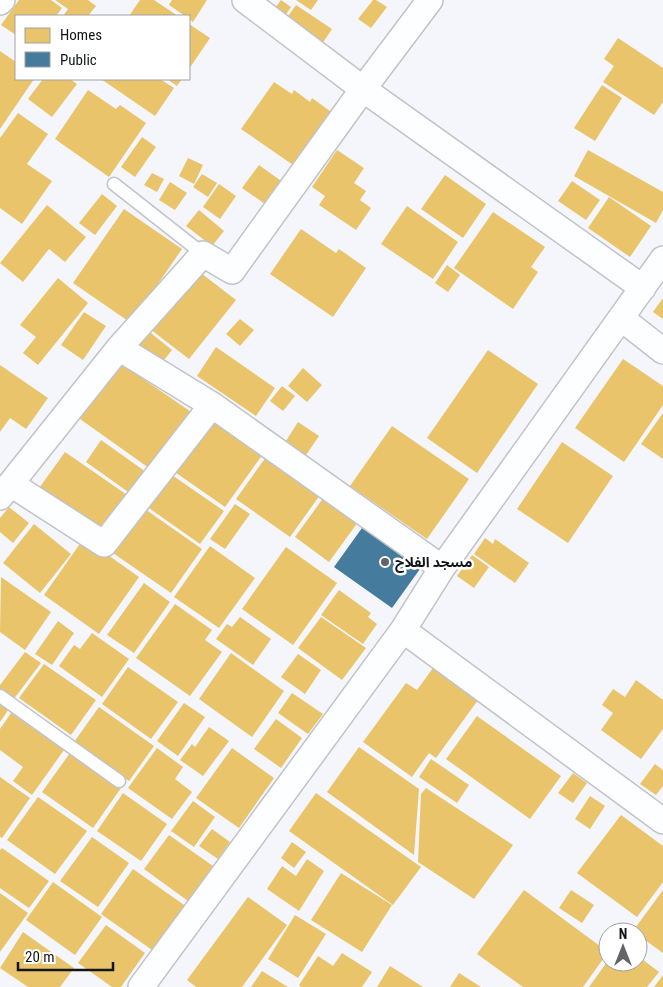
<svg xmlns="http://www.w3.org/2000/svg" width="663" height="987" viewBox="0 0 663 987" font-family="'Roboto Condensed','Noto Sans Arabic',sans-serif">
  <rect width="100%" height="100%" fill="#f4f6fc"/>
  <path fill="#e9c46a" d="M19 0H51L62 8 56 16H16V35L1 25Z
    M55 0H88L96 6 88 16H63L68 9Z
    M140 0H154L178 16H129Z
    M172 0H207L193 22 189 19V16H185L169 5Z
    M281 0 291 7 283 19 272 12Z
    M296 0H318L311 10Z
    M373 0H376L387 7 371 28 358 19Z
    M296 5 332 29 322 44 286 19Z
    M189 24 210 38 189 69Z
    M618 38 663 68V102L654 115 603 82 614 66 604 59Z
    M0 51 16 62V79H34L0 129Z
    M43 79H70L77 84 52 117 28 99Z
    M101 79H160L174 88 155 116Z
    M167 79H182L177 86Z
    M274 82 292 94 294 90 310 102 312 98 334 114 296 167 241 129Z
    M602 85 622 98 595 141 574 128Z
    M88 90 116 109 120 105 146 123 109 177 55 139Z
    M18 113 48 134 27 164 52 181 22 224 0 208V138Z
    M142 137 156 147 135 177 121 167Z
    M337 150 364 168 354 183 366 191 360 200 371 208 356 230 319 205 325 196 312 187Z
    M588 150 663 192V210L656 223 574 176Z
    M188 158 203 165 194 184 179 176Z
    M259 165 284 183 268 206 242 188Z
    M152 173 164 179 157 192 144 185Z
    M202 174 217 183 208 197 193 187Z
    M445 175 486 204 463 238 421 209Z
    M572 181 600 200 586 220 558 201Z
    M170 182 187 193 175 210 159 200Z
    M219 184 236 196 220 219 203 207Z
    M102 194 117 206 95 235 79 223Z
    M609 197 651 226 630 257 588 228Z
    M47 205 86 237 65 262 49 249 23 282 0 263Z
    M407 206 458 242 433 279 381 244Z
    M124 209 182 249 131 323 73 283Z
    M199 210 224 231 212 246 186 226Z
    M493 212 545 247 531 267 538 272 513 309 454 268Z
    M301 229 336 253 339 249 366 268 333 317 270 274Z
    M447 265 460 275 448 292 435 283Z
    M197 270 236 300 189 359 150 329Z
    M58 278 88 303 38 365 23 353 36 337 20 325Z
    M663 298V319L653 312Z
    M84 312 106 326 83 360 61 345Z
    M240 319 254 330 240 346 226 334Z
    M147 330 172 350 161 364 136 344Z
    M216 347 275 388 256 416 197 376Z
    M488 350 538 384 477 473 427 438Z
    M623 359 663 386V405L624 462 575 428Z
    M120 363 197 416 156 473 80 419Z
    M0 365 48 398 26 429 10 418 0 432Z
    M303 368 322 385 307 402 288 386Z
    M282 386 295 396 283 411 270 401Z
    M663 413V459L641 444Z
    M210 416 263 454 225 507 172 470Z
    M298 422 319 436 306 455 286 441Z
    M392 426 469 479 427 539 350 486Z
    M101 440 146 472 131 494 86 462Z
    M562 442 613 476 568 543 517 509Z
    M65 452 130 497 102 537 37 491Z
    M266 457 320 495 290 537 236 499Z
    M169 473 224 511 200 544 146 506Z
    M324 497 358 522 329 562 295 537Z
    M235 504 250 514 225 549 210 539Z
    M9 507 29 523 13 543 0 532V518Z
    M142 507 202 549 171 593 110 551Z
    M34 524 71 554 40 593 3 563Z
    M84 538 139 577 99 634 44 595Z
    M485 538 493 544 495 539 529 563 515 583 474 554Z
    M210 546 255 578 219 628 174 597Z
    M286 547 337 583 293 645 242 609Z
    M472 555 489 567 474 588 457 576Z
    M1 577 51 612 25 650 0 632Z
    M144 583 170 602 134 653 107 635Z
    M339 590 371 613 368 617 377 624 363 644 321 615Z
    M175 604 212 630 205 640 222 652 190 696 136 658Z
    M240 617 271 639 253 665 216 639 227 624 232 627Z
    M321 617 366 648 342 680 298 648Z
    M58 621 74 633 52 665 35 654Z
    M92 633 129 659 102 697 59 666 74 645 80 649Z
    M25 652 41 663 13 700 0 690V685Z
    M231 653 284 691 252 737 199 699Z
    M298 654 321 670 305 694 281 677Z
    M44 664 96 700 71 735 19 698Z
    M128 667 178 702 151 739 102 704Z
    M433 668 478 700 436 758 429 753 412 777 363 742 406 683 417 690Z
    M636 680 663 700V729L641 759 601 730 613 713 602 705 613 689 625 697Z
    M292 693 323 714 308 734 278 713Z
    M0 702 9 709 0 722Z
    M184 703 205 717 178 756 157 741Z
    M99 707 154 746 129 781 74 742Z
    M11 713 64 750 32 795 13 781 23 767 0 750V729Z
    M477 716 561 776 530 819 446 759Z
    M276 719 302 738 281 768 254 749Z
    M209 727 229 741 203 776 180 760 192 744 195 747Z
    M359 747 419 789 414 855 327 792Z
    M157 748 183 767 175 779 192 792 172 819 128 788Z
    M232 748 274 778 239 828 196 798Z
    M70 753 121 788 93 828 42 792Z
    M431 759 469 785 457 803 419 777Z
    M655 764 663 770V786L656 795 640 784Z
    M573 773 587 783 573 803 558 793Z
    M0 777 30 798 2 838 0 837Z
    M426 788 513 845 474 899 418 862 421 794Z
    M123 793 167 824 141 861 97 831Z
    M316 793 421 867 393 905 289 831Z
    M590 796 605 806 590 829 575 819Z
    M38 797 87 831 55 874 7 840Z
    M193 801 215 817 194 847 171 831Z
    M621 815 663 846V882L637 917 577 873Z
    M212 829 230 842 218 859 199 846Z
    M169 835 213 866 188 901 144 869Z
    M92 837 129 863 98 907 60 881Z
    M292 842 306 852 294 868 281 858Z
    M2 848 49 881 29 908 0 888V850Z
    M307 859 324 871 299 911 267 889 282 866 296 876Z
    M133 869 187 907 155 952 101 914Z
    M341 873 392 905 362 952 311 920Z
    M53 882 102 917 75 955 26 920Z
    M524 890 608 952 583 987H523L477 954Z
    M571 890 594 905 582 923 559 908Z
    M663 890V953L638 935V932L633 931Z
    M0 893 28 913 0 952Z
    M248 897 287 925 242 987H196L187 980Z
    M295 915 326 934 298 978 268 959Z
    M106 925 145 953 121 987H112L78 963Z
    M23 932 74 968 60 987H28L0 968Z
    M342 953 372 972 362 987H301L299 985 318 956 333 966Z
    M638 956 659 972 647 987H589L607 962H638Z
    M390 966 423 987H377Z
    M262 971 288 987H251Z
    M459 973 481 987H450Z
    M663 975V987H654Z"/>
  <path fill="#457b9d" d="M367 521 425 562 392 608 334 567Z"/>
  <g fill="none" stroke-linecap="round" stroke-linejoin="round">
    <defs>
      <path id="service" d="M114 184 203 254
        M0 696 119 781"/>
      <path id="minor" d="M245 0 363 89 643 288
        M0 2 2 0
        M663 259 442 568 403 630 663 821
        M621 318 663 351
        M119 348 212 405 442 568
        M11 484 104 544 212 405
        M0 497 119 348 203 254 232 271 363 89 430 0
        M141 987 403 630"/>
    </defs>
    <use href="#service" stroke="#c1c3c9" stroke-width="15"/>
    <use href="#minor" stroke="#c1c3c9" stroke-width="28"/>
    <use href="#service" stroke="#fdfeff" stroke-width="12"/>
    <use href="#minor" stroke="#fdfeff" stroke-width="25"/>
  </g>
  <circle fill="#62646a" stroke="#fff" stroke-width="2" cx="385" cy="562" r="5"/>
  <g text-anchor="middle" stroke-width="5" stroke-linejoin="round" paint-order="stroke">
    <g font-size="14" font-weight="bold" fill="#13151b" stroke="#fff" text-anchor="start">
      <text x="395" y="567">مسجد الفلاح</text>
    </g>
  </g>
  <rect x="15" y="15" width="175" height="65" fill="#ffffff" stroke="#a1a1a4"/>
  <rect x="25" y="28" width="25" height="15" fill="#e9c46a" stroke="#a1a1a4"/>
  <text x="60" y="40" font-size="15" fill="#13151b">Homes</text>
  <rect x="25" y="52" width="25" height="15" fill="#457b9d" stroke="#a1a1a4"/>
  <text x="60" y="65" font-size="15" fill="#13151b">Public</text>
  <g transform="translate(623 947)"><circle r="24" fill="#ffffff" stroke="#a1a1a4"/>
  <path d="M0-4L9 19L0 12L-9 19Z" fill="#62646a"/>
  <text y="-8" font-size="14" font-weight="bold" text-anchor="middle" fill="#13151b">N</text>
  </g>
  <path d="M18 962v8h95v-8" fill="none" stroke="#13151b" stroke-width="2.5"/>
  <text x="25" y="962" font-size="15" fill="#13151b" stroke="#ffffff" stroke-width="4" paint-order="stroke">20 m</text>
</svg>
